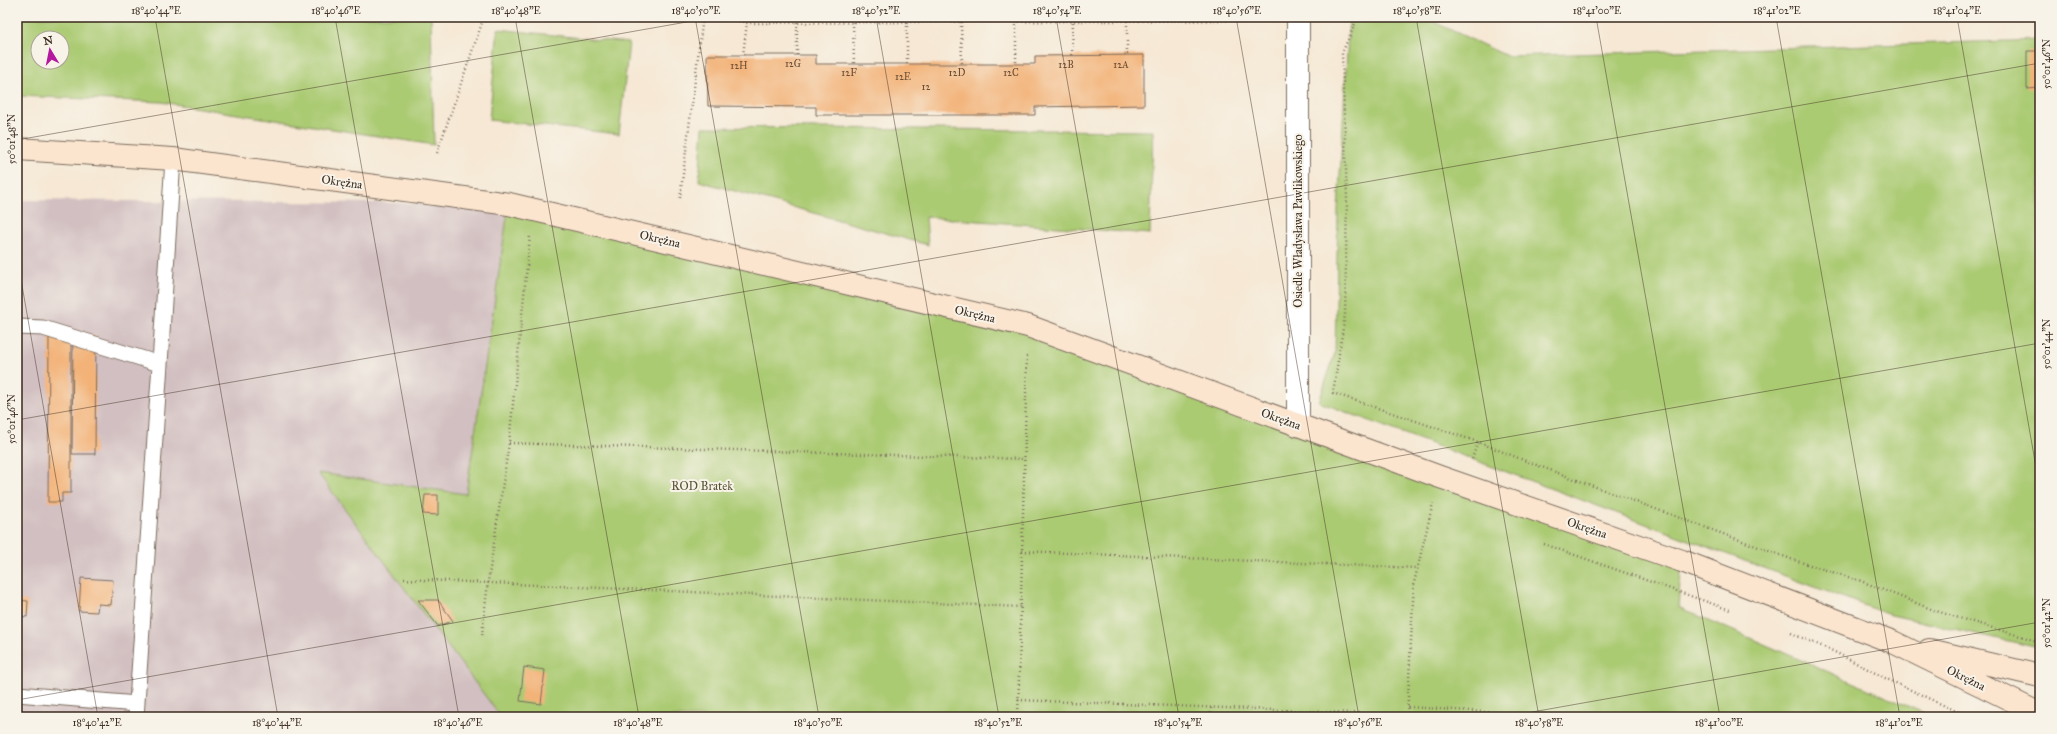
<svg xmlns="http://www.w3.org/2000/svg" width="2057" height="734" viewBox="0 0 2057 734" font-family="'IM FELL Great Primer',serif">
  <rect width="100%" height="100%" fill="#f7f3e8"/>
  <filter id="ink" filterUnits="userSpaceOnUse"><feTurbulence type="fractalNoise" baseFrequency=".025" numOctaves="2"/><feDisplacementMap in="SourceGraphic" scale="8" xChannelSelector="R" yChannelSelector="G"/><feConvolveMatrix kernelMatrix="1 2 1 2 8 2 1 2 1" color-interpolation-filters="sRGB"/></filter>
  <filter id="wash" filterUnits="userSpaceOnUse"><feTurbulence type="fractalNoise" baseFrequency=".012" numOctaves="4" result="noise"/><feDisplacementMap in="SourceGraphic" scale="16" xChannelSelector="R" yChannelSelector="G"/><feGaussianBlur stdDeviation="0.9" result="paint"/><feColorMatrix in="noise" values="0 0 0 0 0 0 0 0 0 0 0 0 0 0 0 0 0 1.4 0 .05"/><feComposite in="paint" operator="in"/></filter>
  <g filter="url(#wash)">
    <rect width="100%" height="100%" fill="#f6e8d4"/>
    <path fill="#d2bfc1" d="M17 200 509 204 466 494 318 473 501 717H17Z"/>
    <path fill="#abcb73" stroke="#737a48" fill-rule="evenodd" d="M17 17H431L434 145 161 102 17 96ZM38 38H62V62H38Z
      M1349 17H1423L1507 56 2040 40V648L1887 614 1319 402 1335 353 1338 210Z
      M498 29 629 43 619 134 489 120Z
      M703 127 1153 131 1150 234 926 217 928 245 699 181Z
      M509 204 1028 326 1682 561 1678 607 1933 717H501L318 473 466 494Z"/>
    <g id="blocks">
      <path fill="#f3b278" d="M2027 51H2040V88L2027 89Z
        M707 55H816V64H1035V56L1144 55V105L1035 107V115H816V107L708 106Z
        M71 335V493H62V502H48L49 336Z
        M73 336H96L95 454H72Z
        M425 495H438V515L423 514Z
        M81 578 113 580 111 605 98 604 97 612 79 611Z
        M17 600 28 601 27 617 17 616Z
        M418 600H438L453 621 438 626Z
        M524 667 545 670 541 704 520 701Z"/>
    </g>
  </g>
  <g filter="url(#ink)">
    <use href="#blocks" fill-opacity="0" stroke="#7c6c5e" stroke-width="1"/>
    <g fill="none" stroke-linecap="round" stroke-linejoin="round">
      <defs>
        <path id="lane" d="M17 327 43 328 160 364 173 159
          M17 694 137 704
          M136 717 160 364"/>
        <path id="street" d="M1298 425V17"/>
        <path id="secondary" d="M17 149 173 159 509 204 1028 326 1440 477 1682 561 1893 642 2040 714
          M1929 650 2040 676"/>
      </defs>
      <use href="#lane" stroke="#7c6c5e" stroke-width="17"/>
      <use href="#street" stroke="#7c6c5e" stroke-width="24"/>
      <use href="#secondary" stroke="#7c6c5e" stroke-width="24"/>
      <path stroke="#7c6c5e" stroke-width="2.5" stroke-dasharray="1 3" stroke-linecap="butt" d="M723 17 747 23 1269 20
        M1358 17 1342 53 1347 198 1345 315 1333 393 1478 442
        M1016 21V64
        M1127 21V55
        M797 22V55
        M853 22 854 64
        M907 22V64
        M961 22 962 64
        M743 55 747 23
        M1072 55 1073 21
        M437 153 484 17
        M680 198 703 17
        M509 443 1025 459
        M1472 459 1478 442 1531 463 1791 559 1861 581 1936 611 2040 642
        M1544 544 1730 610
        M1022 551 1417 568
        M404 579 1021 607
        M1791 633 1833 651 1887 679 1969 717
        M482 635 488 582 509 443 530 236
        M1018 700 1408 715
        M1408 707 1563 717
        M1018 717 1027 355
        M1211 717V707
        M1407 717 1414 583 1433 503"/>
      <use href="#lane" stroke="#fff" stroke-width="15"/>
      <use href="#street" stroke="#fff" stroke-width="22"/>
      <use href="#secondary" stroke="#fbe5cf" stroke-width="22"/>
    </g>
  </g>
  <path fill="none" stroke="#3b2a1e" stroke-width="1" stroke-opacity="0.45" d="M155 17 278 717M335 17 459 717M515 17 639 717M695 17 819 717M876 17 999 717M1056 17 1179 717M1236 17 1359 717M1416 17 1539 717M1596 17 1720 717M1776 17 1900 717M1957 17 2040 490M17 140 715 17M17 257 98 717M17 420 2040 63M17 700 2040 343M1504 717 2040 622"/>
  <g text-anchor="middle" stroke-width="4" stroke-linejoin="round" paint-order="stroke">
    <g font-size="10" fill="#694c34">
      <text x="793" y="67">12G</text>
      <text x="1066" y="68">12B</text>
      <text x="1121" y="68">12A</text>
      <text x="739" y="69">12H</text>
      <text x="849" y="76">12F</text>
      <text x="957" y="76">12D</text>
      <text x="1011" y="76">12C</text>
      <text x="903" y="80">12E</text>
      <text x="926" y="90">12</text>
    </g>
    <g font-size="12" fill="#3b2a1e" stroke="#f7f3e8">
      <text transform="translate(342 182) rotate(8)" y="4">Okrężna</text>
      <text transform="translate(1298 221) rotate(-90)" y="4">Osiedle Władysława Pawlikowskiego</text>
      <text transform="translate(660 239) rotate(13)" y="4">Okrężna</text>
      <text transform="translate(975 314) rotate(13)" y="4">Okrężna</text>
      <text transform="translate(1281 419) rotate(20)" y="4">Okrężna</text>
      <text transform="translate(1587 528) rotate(19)" y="4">Okrężna</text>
      <text transform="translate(1966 678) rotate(26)" y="4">Okrężna</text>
    </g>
    <g font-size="12" fill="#575233" stroke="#f7f3e8">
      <text x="702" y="490">ROD Bratek</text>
    </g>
  </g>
  <rect width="2057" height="734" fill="none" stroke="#f7f3e8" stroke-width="44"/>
  <g transform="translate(50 50) rotate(350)"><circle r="19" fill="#f7f3e8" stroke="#aca397"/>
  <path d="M0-3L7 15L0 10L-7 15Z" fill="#b5179e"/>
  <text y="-6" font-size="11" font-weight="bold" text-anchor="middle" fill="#3b2a1e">N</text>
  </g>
  <rect x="22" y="22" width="2013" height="690" fill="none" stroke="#3b2a1e" stroke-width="1.5"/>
  <g font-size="10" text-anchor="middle" fill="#3b2a1e">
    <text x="156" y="14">18°40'44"E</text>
    <text x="336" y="14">18°40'46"E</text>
    <text x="516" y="14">18°40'48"E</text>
    <text x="696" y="14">18°40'50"E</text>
    <text x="876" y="14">18°40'52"E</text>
    <text x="1057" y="14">18°40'54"E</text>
    <text x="1237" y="14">18°40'56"E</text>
    <text x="1417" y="14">18°40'58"E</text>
    <text x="1597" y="14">18°41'00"E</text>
    <text x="1777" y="14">18°41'02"E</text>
    <text x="1957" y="14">18°41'04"E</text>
    <text transform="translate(2046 64) rotate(-90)" y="4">50°01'46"N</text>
    <text transform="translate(11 139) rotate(-90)" y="4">50°01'48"N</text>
    <text transform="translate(2046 344) rotate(-90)" y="4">50°01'44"N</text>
    <text transform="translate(11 419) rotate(-90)" y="4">50°01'46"N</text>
    <text transform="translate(2046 623) rotate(-90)" y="4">50°01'42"N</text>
    <text x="97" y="726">18°40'42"E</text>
    <text x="277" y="726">18°40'44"E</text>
    <text x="458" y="726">18°40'46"E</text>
    <text x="638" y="726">18°40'48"E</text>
    <text x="818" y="726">18°40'50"E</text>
    <text x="998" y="726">18°40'52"E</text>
    <text x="1178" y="726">18°40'54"E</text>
    <text x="1358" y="726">18°40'56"E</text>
    <text x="1539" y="726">18°40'58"E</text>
    <text x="1719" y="726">18°41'00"E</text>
    <text x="1899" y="726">18°41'02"E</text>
  </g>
</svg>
